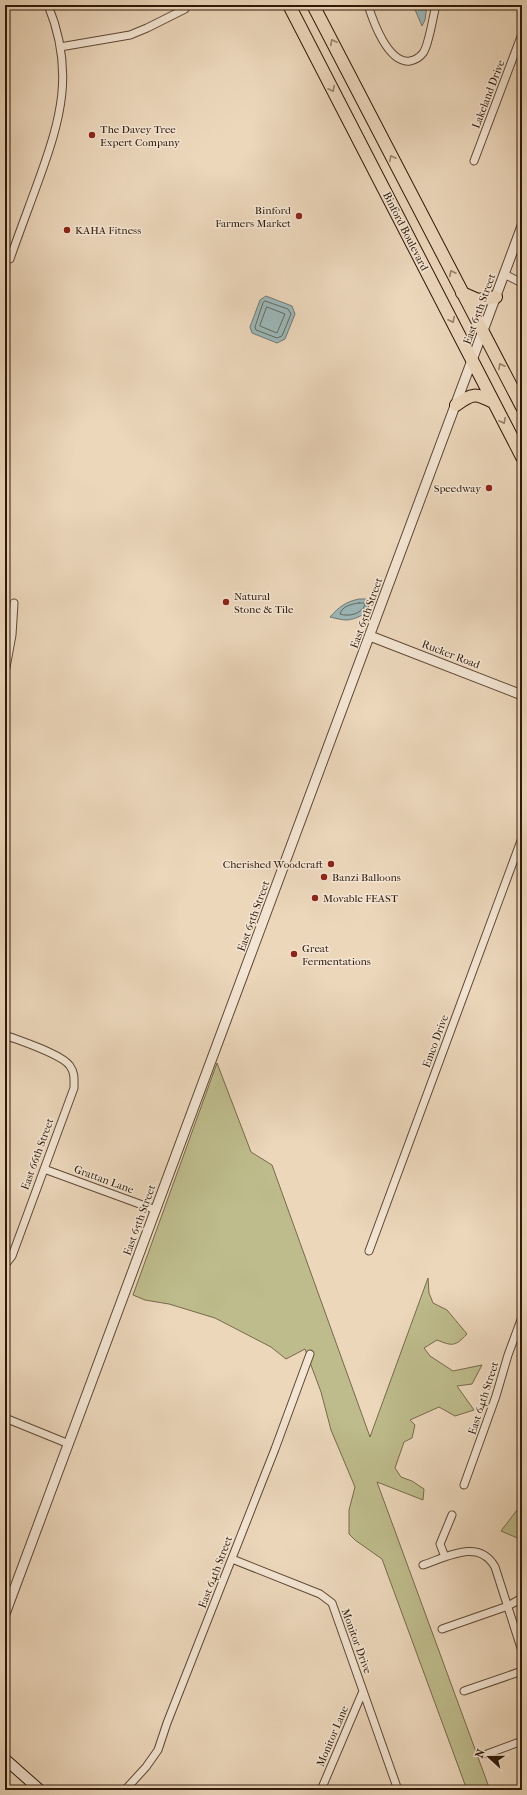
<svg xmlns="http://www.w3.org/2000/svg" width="527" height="1795" viewBox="0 0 527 1795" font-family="'IM FELL French Canon',serif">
  <rect width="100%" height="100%" fill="#ecd7bb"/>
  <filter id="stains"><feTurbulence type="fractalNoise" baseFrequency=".005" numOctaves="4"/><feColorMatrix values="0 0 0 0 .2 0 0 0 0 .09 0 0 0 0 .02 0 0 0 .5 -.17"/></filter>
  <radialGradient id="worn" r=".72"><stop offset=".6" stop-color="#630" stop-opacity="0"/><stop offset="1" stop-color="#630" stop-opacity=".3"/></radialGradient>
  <path fill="#bebc8c" stroke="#766a4a" d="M217 1063 251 1152 272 1165 370 1437 428 1278 429 1293 433 1303 447 1310 467 1334C455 1347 452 1346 437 1340L424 1348 430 1356 453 1371 482 1365 472 1384 457 1386 474 1410 455 1416 439 1407 410 1420 415 1425 412 1438 404 1442 395 1468 401 1477 412 1481 424 1489 423 1500 377 1482 490 1790H467L382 1559 355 1540 349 1534V1510L355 1487 331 1430 321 1392 305 1349 286 1359 271 1347 215 1318 169 1304 145 1300 133 1295Z
    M517 1510 522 1511V1540L501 1531Z"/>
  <path fill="#9bb8b9" stroke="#707872" d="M413 5H427L425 20 422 26Z
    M266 296 292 306 295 314 285 339 277 343 252 333 250 327 260 300Z
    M359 599H367C374 611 358 619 347 620 341 620 335 618 330 617 339 607 345 602 359 599Z"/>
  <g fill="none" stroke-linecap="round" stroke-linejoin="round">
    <path stroke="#656860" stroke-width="1" d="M265 301 288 309 291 314 282 336 277 338 256 330 255 327 263 303Z
      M267 307 285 314 277 333 260 326Z
      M359 603H364L365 605C361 614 349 617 340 614 342 606 352 604 359 603Z"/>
    <defs>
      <path id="minor" d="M368 5C373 21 388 64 410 61 415 60 420 57 423 53 429 45 433 16 436 5
        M60 47 130 35 147 28 185 9
        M474 161 522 34
        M10 259C19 233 29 207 38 182 61 119 75 71 48 5
        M504 274 522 283
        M5 673 12 635 14 603
        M5 1035C20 1041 62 1054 70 1066 75 1073 74 1080 74 1088L12 1256 5 1265
        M44 1169 156 1210
        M369 1251 522 838
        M5 1418 69 1444
        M464 1485 496 1396 508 1355 522 1317
        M445 1557 440 1544 452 1515
        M232 1559 320 1594 332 1603 398 1790
        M423 1565C447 1557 479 1538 495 1567L522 1651
        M442 1629 508 1606 522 1598
        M464 1691 522 1671
        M487 1754 522 1741
        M125 1790 146 1767 158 1750 167 1723 275 1449 310 1354
        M321 1790 363 1691"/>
      <path id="tertiary" d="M370 636 522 695
        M5 1614 522 226"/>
      <path id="secondary" d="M5 1759 40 1790"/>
      <path id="primary" d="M289 5 522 457
        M313 5 522 407
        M462 293 478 300 496 297
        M456 405C473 393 475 393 493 402"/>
    </defs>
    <use href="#minor" stroke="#5e4835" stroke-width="9"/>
    <use href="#tertiary" stroke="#5e4835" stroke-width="11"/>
    <use href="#secondary" stroke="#2f1808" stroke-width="12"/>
    <use href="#primary" stroke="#2f1808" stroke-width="14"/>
    <use href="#minor" stroke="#f3e5d3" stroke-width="7"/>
    <use href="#tertiary" stroke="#f3e5d3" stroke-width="9"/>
    <use href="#secondary" stroke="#f3e5d3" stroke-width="10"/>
    <use href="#primary" stroke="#ecd7bb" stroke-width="12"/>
  </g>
  <defs><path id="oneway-chevron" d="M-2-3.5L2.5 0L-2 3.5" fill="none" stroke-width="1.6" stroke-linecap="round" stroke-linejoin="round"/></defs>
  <g stroke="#97816a">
    <use href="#oneway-chevron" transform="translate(333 42) rotate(-117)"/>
    <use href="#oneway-chevron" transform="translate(332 89) rotate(63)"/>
    <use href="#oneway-chevron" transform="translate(392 158) rotate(-117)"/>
    <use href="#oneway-chevron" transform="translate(452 273) rotate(-117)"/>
    <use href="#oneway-chevron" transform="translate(452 320) rotate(63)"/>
    <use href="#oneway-chevron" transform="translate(501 366) rotate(-117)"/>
    <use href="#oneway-chevron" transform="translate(503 421) rotate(63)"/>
  </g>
  <g fill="#8f2418" stroke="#f3e5d3" stroke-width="1.5">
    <circle cx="92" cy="135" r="4"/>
    <circle cx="299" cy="216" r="4"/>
    <circle cx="67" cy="230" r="4"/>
    <circle cx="489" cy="488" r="4"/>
    <circle cx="226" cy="602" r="4"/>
    <circle cx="331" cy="864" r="4"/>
    <circle cx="324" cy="877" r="4"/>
    <circle cx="315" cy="898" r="4"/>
    <circle cx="294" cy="954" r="4"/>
  </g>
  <g text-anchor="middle" stroke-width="3" stroke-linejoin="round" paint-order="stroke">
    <g font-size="11" fill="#2f1808" stroke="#f3e5d3">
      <text transform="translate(488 94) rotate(-69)" y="4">Lakeland Drive</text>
      <text transform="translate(406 231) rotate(63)" y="4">Binford Boulevard</text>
      <text transform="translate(479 309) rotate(-70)" y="4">East 65th Street</text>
      <text transform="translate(366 613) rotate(-70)" y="4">East 65th Street</text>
      <text transform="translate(451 654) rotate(21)" y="4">Rucker Road</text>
      <text transform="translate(253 916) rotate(-70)" y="4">East 65th Street</text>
      <text transform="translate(435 1041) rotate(-70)" y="4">Emco Drive</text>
      <text transform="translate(37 1154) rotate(-70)" y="4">East 66th Street</text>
      <text transform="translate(104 1179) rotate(20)" y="4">Grattan Lane</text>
      <text transform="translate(139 1220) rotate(-70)" y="4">East 65th Street</text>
      <text transform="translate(483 1398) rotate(-72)" y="4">East 64th Street</text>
      <text transform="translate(215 1572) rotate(-69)" y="4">East 64th Street</text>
      <text transform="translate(357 1641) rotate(70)" y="4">Monitor Drive</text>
      <text transform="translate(332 1736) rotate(-67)" y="4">Monitor Lane</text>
    </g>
    <g font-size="11" fill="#2f1808" stroke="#f3e5d3" text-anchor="start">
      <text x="100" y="133">The Davey Tree<tspan x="100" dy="13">Expert Company</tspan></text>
      <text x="291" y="214" text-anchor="end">Binford<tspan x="291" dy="13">Farmers Market</tspan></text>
      <text x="75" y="234">KAHA Fitness</text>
      <text x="481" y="492" text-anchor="end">Speedway</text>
      <text x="234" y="600">Natural<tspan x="234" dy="13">Stone &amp; Tile</tspan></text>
      <text x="323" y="868" text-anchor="end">Cherished Woodcraft</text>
      <text x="332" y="881">Banzi Balloons</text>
      <text x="323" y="902">Movable FEAST</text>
      <text x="302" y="952">Great<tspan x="302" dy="13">Fermentations</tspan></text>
    </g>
  </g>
  <rect width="527" height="1795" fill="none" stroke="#ecd7bb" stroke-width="20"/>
  <rect x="6" y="6" width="515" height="1783" fill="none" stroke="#2f1808" stroke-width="2"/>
  <rect x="10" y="10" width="507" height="1775" fill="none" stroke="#2f1808"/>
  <g transform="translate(489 1757) rotate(291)" stroke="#f3e5d3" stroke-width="3" paint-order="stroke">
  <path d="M0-3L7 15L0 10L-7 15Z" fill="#2f1808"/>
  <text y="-6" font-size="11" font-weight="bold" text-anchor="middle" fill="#2f1808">N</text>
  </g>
  <rect width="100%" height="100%" filter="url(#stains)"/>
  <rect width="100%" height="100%" fill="url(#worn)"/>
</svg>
